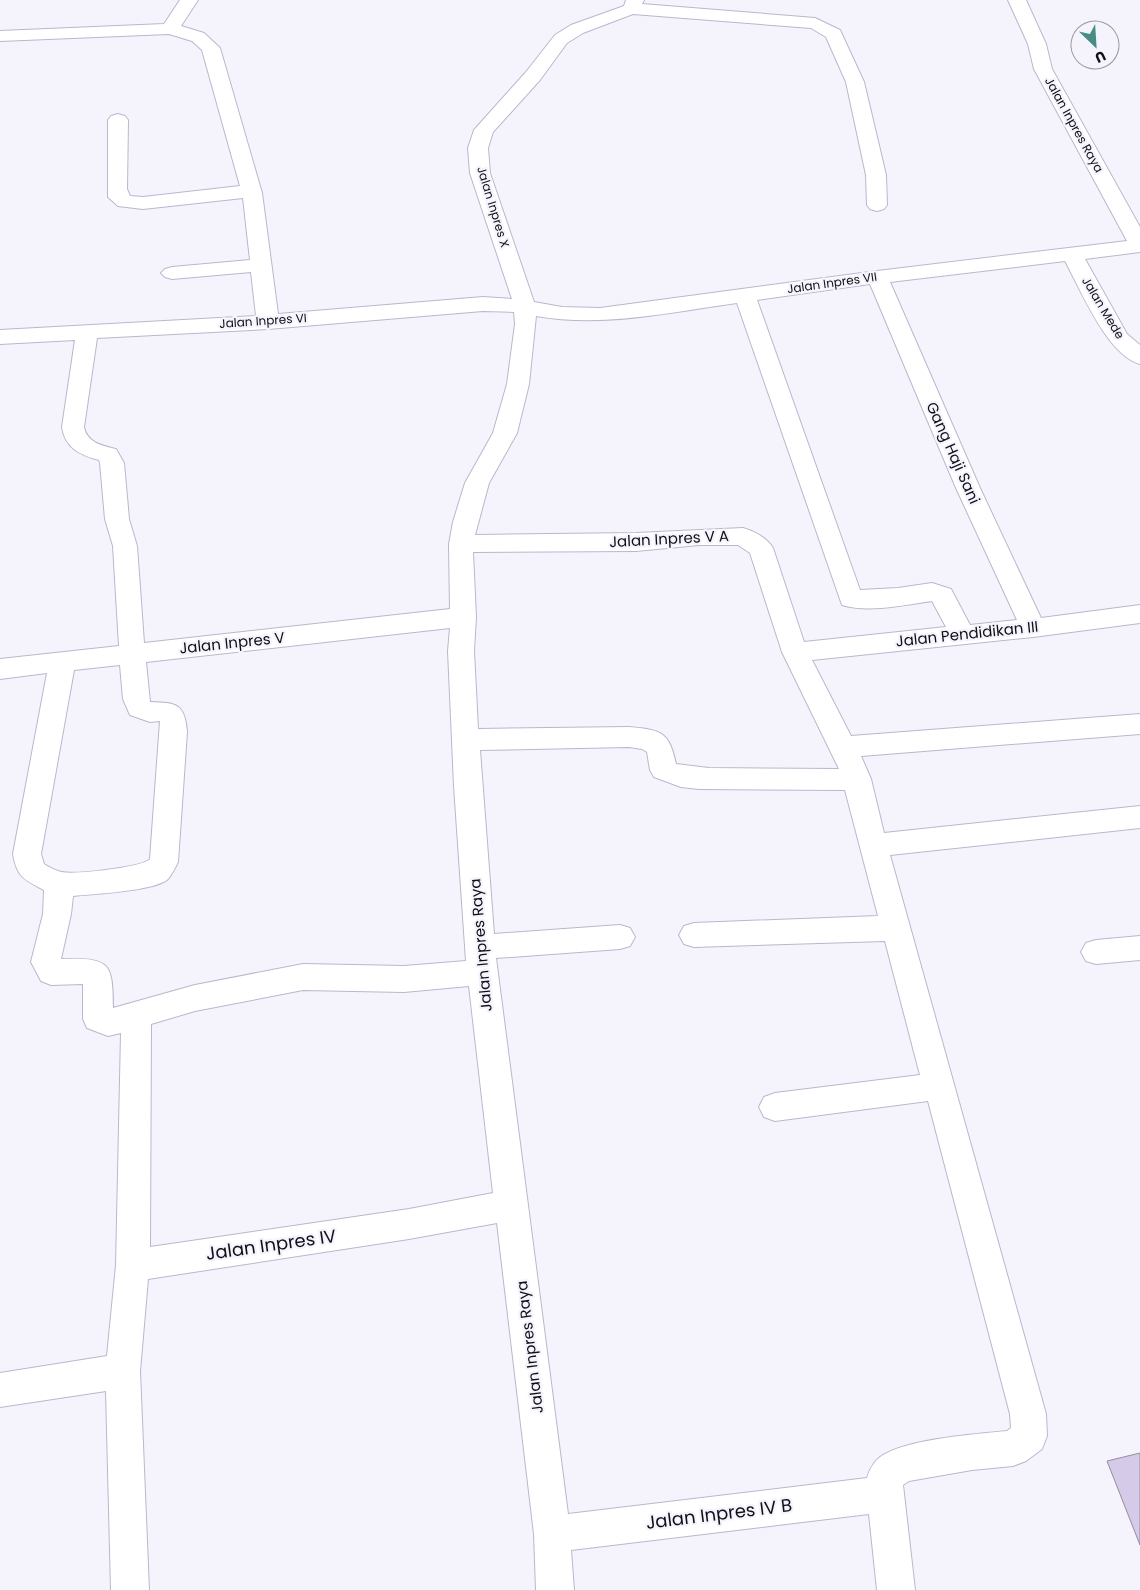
<svg xmlns="http://www.w3.org/2000/svg" width="1140" height="1590" viewBox="0 0 1140 1590" font-family="Poppins,sans-serif">
  <rect width="100%" height="100%" fill="#f5f4fd"/>
  <path fill="#d5cae8" stroke="#948da1" d="M1140 1453V1545L1107 1461Z"/>
  <g fill="none" stroke-linecap="round" stroke-linejoin="round">
    <defs>
      <path id="minor" d="M180 0H198L181 26 204 33 220 48 262 193 278 314 483 297 512 299 470 173 468 148 474 130 526 72 555 35 571 25 624 6 626 0H644L642 4 815 18 840 30 864 82 886 175 887 205 884 209 877 211 870 209 867 205 866 175 846 82 826 37 811 28 633 14 583 33 567 43 540 80 493 132 488 148 490 173 534 302 562 307 600 308 877 271 1127 241 1034 69 1028 44 1008 0H1026L1046 44 1052 69 1140 227V252L1085 259 1127 334 1140 345V364C1107 355 1081 290 1065 261L890 282 980 488 1041 618 1140 605V623L1033 637 812 660 851 736 1140 714V734L861 756 871 779 884 833 1140 806V828L890 855 1046 1414 1047 1436 1042 1449 1026 1461 1013 1466 972 1470 909 1481 903 1485 915 1590H877L869 1514 571 1550 574 1590H536L534 1534 497 1223 409 1239 148 1279 140 1371 149 1590H111L106 1391 0 1407V1373L107 1356 116 1265 121 1033 108 1036 87 1028 83 1019V984L51 985 41 981 31 962 43 914 44 890C25 880 17 878 13 854L47 673 0 679V659L119 646 113 546 105 519 100 463 99 460C80 455 65 448 62 427L75 340 0 344V330L256 316 251 272 172 279 165 277 161 273 165 269 172 267 250 260 243 198 143 209 118 206 108 197V120L111 116 118 114 125 116 128 120 127 189 130 196 143 197 240 186 202 50 192 41 169 34 0 41V31L164 24ZM870 284 956 488 1017 620 970 625 951 589 932 583 898 588 860 590 757 300ZM737 303 842 605C867 613 906 605 932 601L946 627 804 642 773 548C767 538 754 531 743 528L636 533 475 535 489 483 517 433 529 384 536 316C603 328 670 312 737 303ZM483 311 514 312 515 324 507 384 493 433 465 483 453 522 449 544 450 609 144 643 137 546 129 519 124 463 116 449C103 446 87 443 84 427L97 338 268 329ZM699 545H738L750 553 782 652 839 769 709 768 676 764C669 731 661 730 629 727L478 729 474 651 476 617 473 552 636 551ZM450 628 448 651 454 786 466 961 404 966 303 964 195 985 113 1008C113 961 109 958 61 959L71 914 73 896C92 894 156 891 168 879 172 874 175 868 178 862L187 732C185 703 176 703 150 702L146 662ZM120 665 123 699 130 715 150 722 160 721 150 859C144 867 73 875 62 872 56 871 49 867 44 864L41 854 74 670ZM629 747 642 749 647 752 650 770 654 777 681 787 699 789 845 790 878 916 694 923 684 926 679 935 684 944 694 947 885 941 920 1075 775 1093 764 1097 759 1107 764 1117 775 1121 928 1101 1010 1414 1011 1428 1007 1431C974 1434 912 1439 885 1454 875 1459 870 1468 867 1478L568 1514 496 958 620 949 630 946 635 937 630 928 620 925 494 934 480 750ZM469 986 493 1193 409 1209 150 1247 151 1024 195 1011 303 990 404 992Z
        M1140 936V960L1096 964 1086 961 1081 952 1086 943 1096 940Z"/>
    </defs>
    <use href="#minor" stroke="#bab7cd" stroke-width="2"/>
    <use href="#minor" fill="#fff" fill-rule="evenodd"/>
  </g>
  <g text-anchor="middle" stroke-width="4.5" stroke-linejoin="round" paint-order="stroke">
    <g font-size="12" fill="#100f16" stroke="#f5f4fd">
      <text transform="translate(1074 125) rotate(61)" y="4">Jalan Inpres Raya</text>
      <text transform="translate(493 207) rotate(73)" y="4">Jalan Inpres X</text>
      <text transform="translate(832 283) rotate(-8)" y="4">Jalan Inpres VII</text>
      <text transform="translate(1103 308) rotate(59)" y="4">Jalan Mede</text>
      <text transform="translate(263 321) rotate(-4)" y="4">Jalan Inpres VI</text>
    </g>
    <g font-size="15" fill="#100f16" stroke="#f5f4fd">
      <text transform="translate(953 453) rotate(66)" y="5">Gang Haji Sani</text>
      <text transform="translate(669 539) rotate(-3)" y="5">Jalan Inpres V A</text>
      <text transform="translate(967 634) rotate(-6)" y="5">Jalan Pendidikan III</text>
      <text transform="translate(232 643) rotate(-6)" y="5">Jalan Inpres V</text>
      <text transform="translate(481 945) rotate(-95)" y="5">Jalan Inpres Raya</text>
      <text transform="translate(530 1347) rotate(-97)" y="5">Jalan Inpres Raya</text>
    </g>
    <g font-size="18" fill="#100f16" stroke="#f5f4fd">
      <text transform="translate(271 1245) rotate(-8)" y="6">Jalan Inpres IV</text>
      <text transform="translate(719 1514) rotate(-7)" y="6">Jalan Inpres IV B</text>
    </g>
  </g>
  <g transform="translate(1095 45) rotate(155)"><circle r="24" fill="#f5f4fd" stroke="#9998a1"/>
  <path d="M0-4L9 19L0 12L-9 19Z" fill="#468d85"/>
  <text y="-8" font-size="14" font-weight="bold" text-anchor="middle" fill="#100f16">U</text>
  </g>
</svg>
